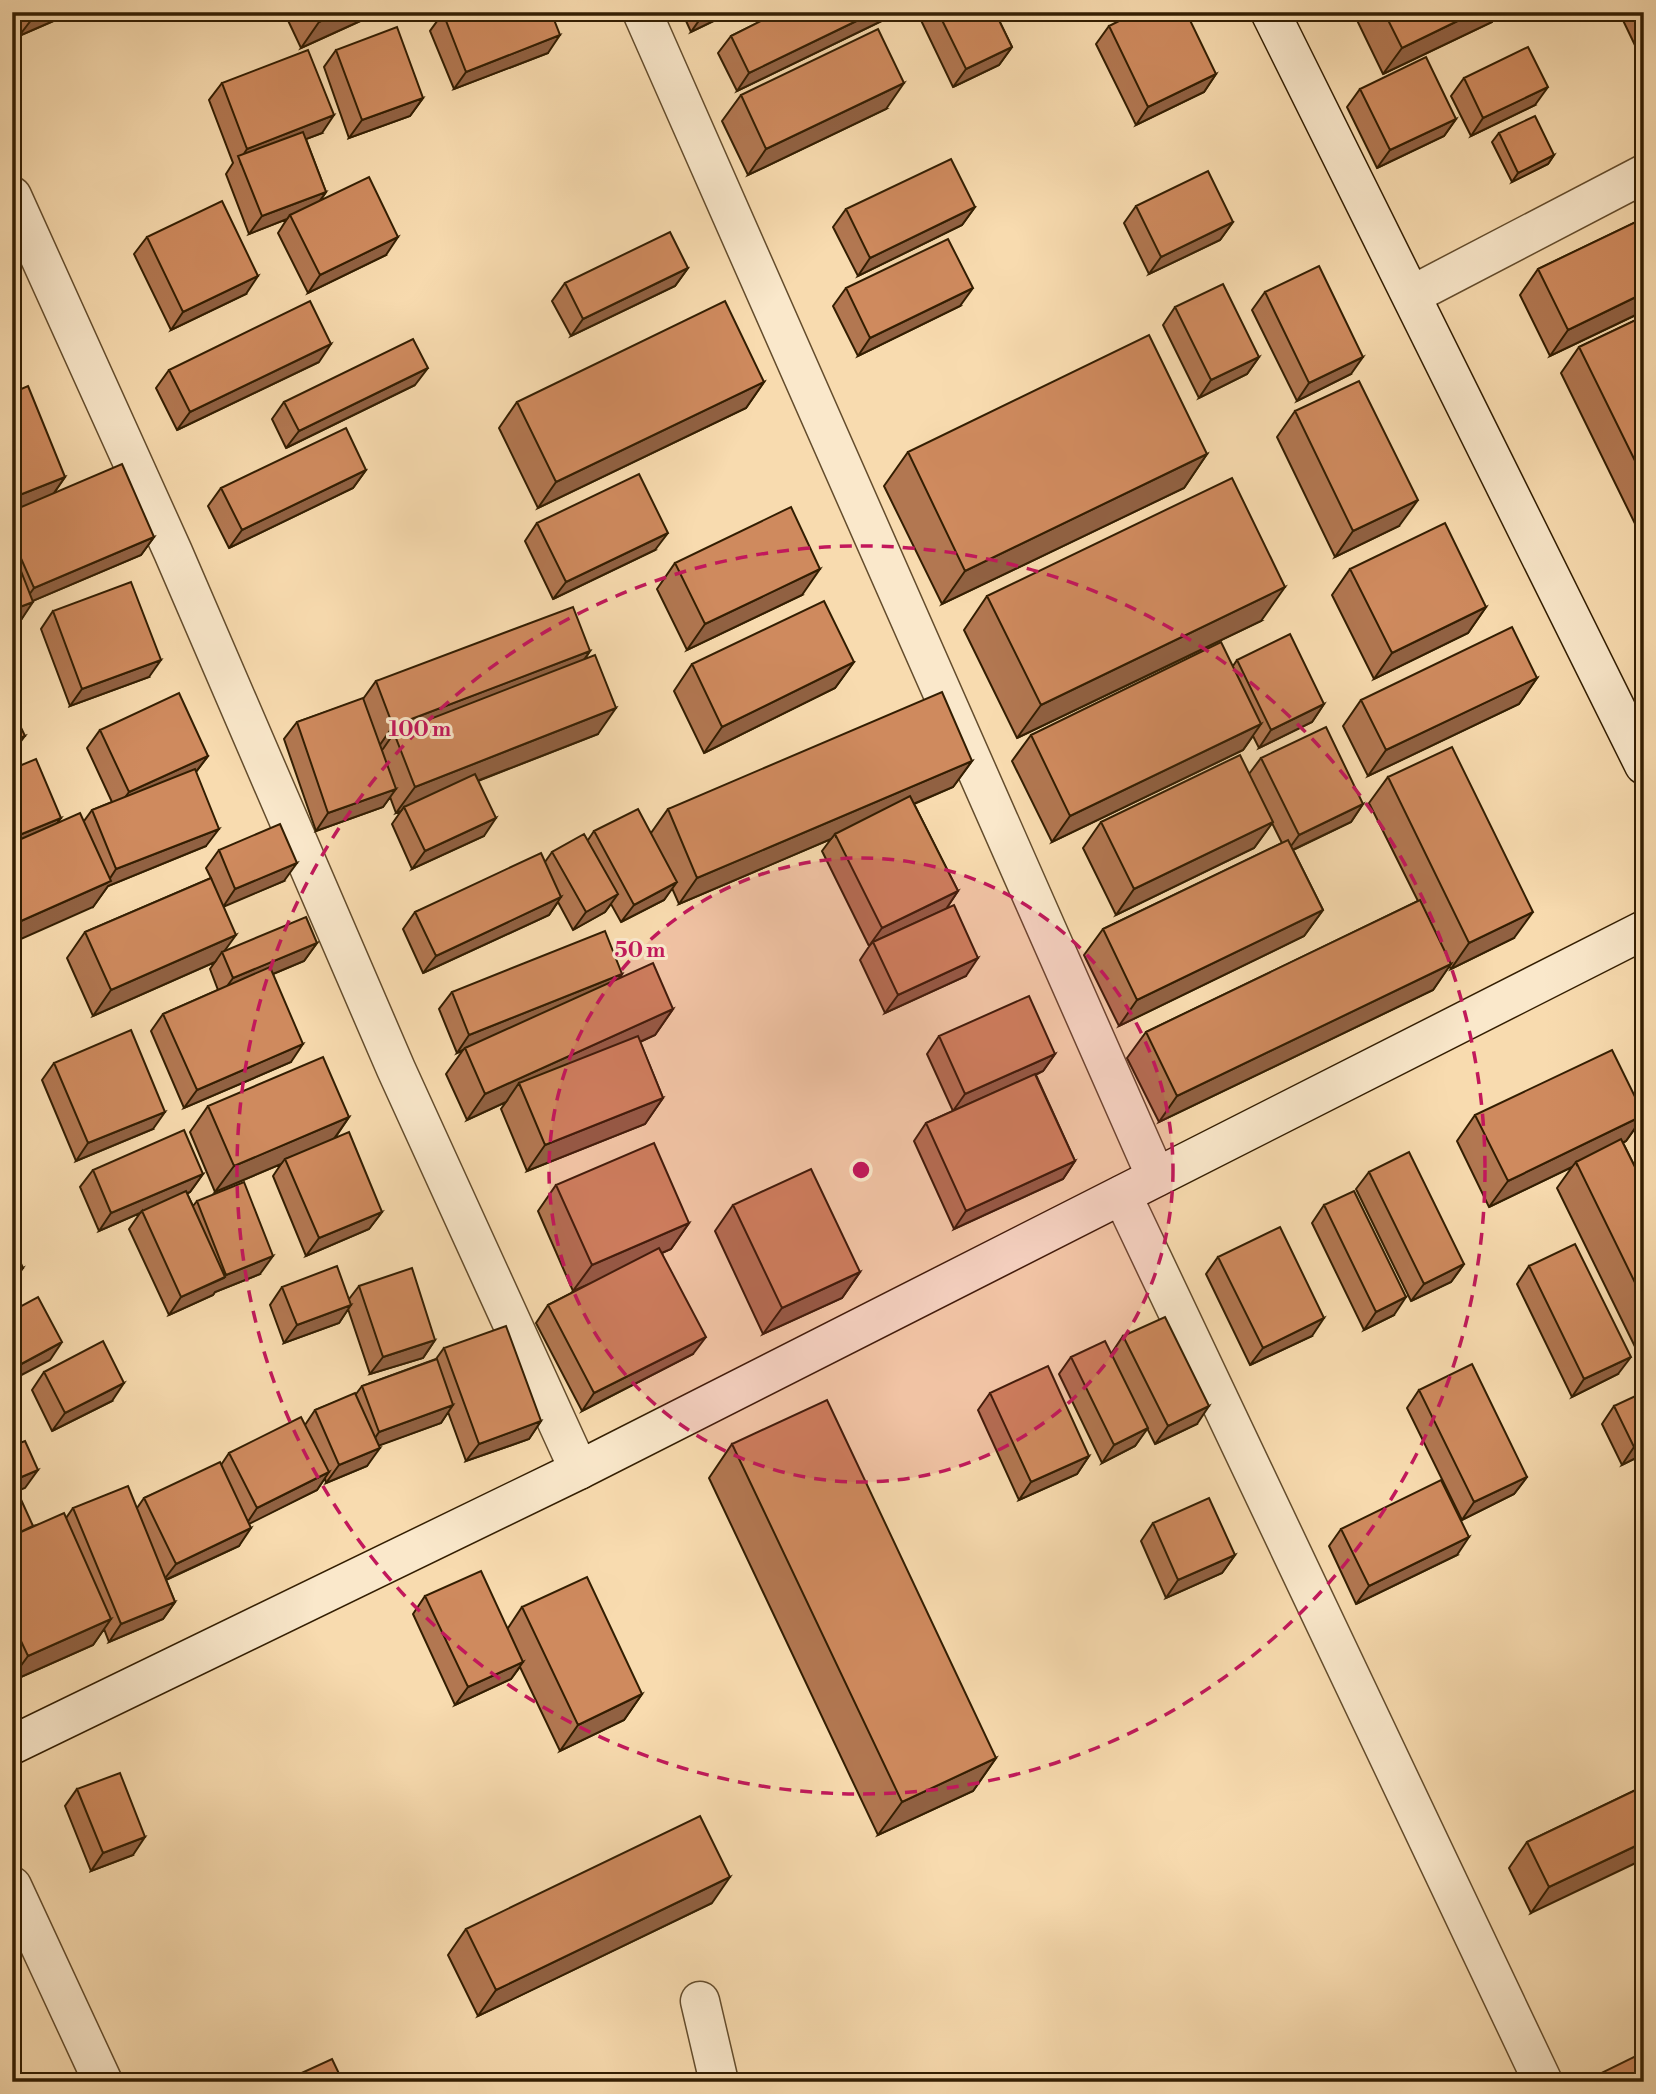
<svg xmlns="http://www.w3.org/2000/svg" width="1656" height="2094" viewBox="0 0 1656 2094" font-family="'Libre Bodoni',serif">
  <rect width="100%" height="100%" fill="#f8dbaf"/>
  <filter id="stains"><feTurbulence type="fractalNoise" baseFrequency=".00286" numOctaves="4"/><feColorMatrix values="0 0 0 0 .2 0 0 0 0 .09 0 0 0 0 .02 0 0 0 .5 -.17"/></filter>
  <radialGradient id="worn" r=".72"><stop offset=".6" stop-color="#630" stop-opacity="0"/><stop offset="1" stop-color="#630" stop-opacity=".3"/></radialGradient>
  <g fill="none" stroke-linecap="round" stroke-linejoin="round">
    <defs>
      <path id="street" d="M642 12 1156 1177
        M12 196 173 552 396 1069 579 1470
        M1412 295 1644 174
        M1122 1195 1543 2082
        M12 1886 103 2082
        M700 2001 719 2082"/>
      <path id="secondary" d="M1270 12 1644 765
        M12 1745 579 1470 1644 930"/>
    </defs>
    <use href="#street" stroke="#644d2d" stroke-width="41"/>
    <use href="#secondary" stroke="#331e02" stroke-width="41"/>
    <use href="#street" stroke="#fae8cb" stroke-width="38"/>
    <use href="#secondary" stroke="#fae8cb" stroke-width="38"/>
  </g>
  <path fill="#b27751" stroke="#331e02" stroke-width="2" d="M12 12H74L19 36 12 21Z
    M284 12H380L301 48Z
    M445 12H555L551 14 548 53 454 89 430 31 443 13Z
    M682 12H732L691 32Z
    M779 12H894L892 16 737 91 718 53 731 36Z
    M917 12H995L1012 47 999 65 953 87Z
    M1353 12H1499L1492 22 1383 74Z
    M1619 12H1644V64Z
    M1109 26 1216 74 1204 92 1136 125 1096 44Z
    M336 50 423 98 410 116 349 138 324 67Z
    M1464 78 1535 105 1471 136 1451 96Z
    M222 83 322 133 306 139 326 192 320 201 386 255 308 293 278 233 287 219 249 234 226 174 233 163 209 100Z
    M1360 89 1456 119 1444 136 1377 168 1347 107Z
    M741 95 886 109 748 175 722 121Z
    M1499 133 1554 155 1548 164 1512 182 1492 142Z
    M1136 206 1233 222 1220 240 1149 274 1124 223Z
    M975 207 962 225 858 276 833 227 846 209Z
    M1644 218V311L1550 356 1520 295 1538 269Z
    M147 237 246 294 171 330 134 254Z
    M688 268 675 286 571 336 552 301 565 283Z
    M846 288 960 306 858 356 833 306Z
    M1265 292 1351 374 1297 401 1252 310Z
    M1175 307 1259 357 1247 374 1199 398 1163 325Z
    M1644 316V542L1561 373 1579 347Z
    M319 362 177 430 156 388 169 370Z
    M764 382 746 408 538 508 499 428 517 402Z
    M415 385 286 448 272 419 284 402Z
    M12 393 65 477 54 493 154 537 141 555 32 601 21 620 12 623Z
    M1295 411 1399 526 1335 557 1277 437Z
    M908 452 1207 454 1184 488 942 604 884 486Z
    M366 470 353 488 229 548 208 506 221 488Z
    M537 523 655 550 553 599 525 541Z
    M675 563 802 595 687 650 657 589Z
    M1350 569 1486 607 1468 633 1374 679 1332 595Z
    M987 596 1261 621 1017 738 964 630Z
    M53 611 149 677 70 706 41 629Z
    M590 651 585 659 598 734 478 781 484 836 412 869 392 824 401 811 396 813 390 797 383 807 316 831 284 739 297 722 363 699 376 681Z
    M1237 660 1324 704 1312 722 1259 748 1253 736 1243 750 1052 842 1012 761 1031 735 1233 666Z
    M854 662 835 688 704 753 674 691 692 664Z
    M1537 678 1519 704 1368 776 1343 726 1361 700Z
    M100 730 208 756 196 772 206 846 108 886 93 907 12 769 61 818 57 823 84 821 92 810 112 802 87 748Z
    M1261 758 1363 804 1351 822 1293 850 1323 910 1304 936 1119 1026 1084 955 1103 929 1282 843 1272 823 1254 848 1116 915 1083 848 1101 822 1249 774Z
    M972 761 953 787 914 804 958 891 946 909 966 976 885 1013 860 960 870 945 869 946 822 851 831 839 679 904 672 888 664 900 621 922 611 904 605 912 573 930 558 902 549 915 423 973 403 929 415 912 545 862 552 852 588 840 594 831 651 833 668 809Z
    M1388 777 1514 938 1451 969 1449 966 1433 990 1159 1122 1127 1058 1146 1032 1418 901 1369 803Z
    M219 850 284 881 223 906 225 951 317 943 304 961 273 974 291 1062 184 1108 151 1031 163 1014 218 990 210 969 215 962 93 1016 67 958 85 932 211 878 206 868Z
    M622 974 620 978 673 1009 655 1035 640 1042 663 1098 645 1124 527 1171 501 1109 506 1102 467 1120 446 1074 463 1050 457 1053 439 1009 452 992Z
    M939 1036 1055 1054 1043 1071 1036 1075 1075 1161 1063 1179 954 1229 914 1141 926 1123 953 1111 927 1054Z
    M54 1063 153 1129 76 1161 42 1080Z
    M208 1106 349 1117 335 1138 382 1212 369 1229 306 1256 273 1176 281 1164 215 1192 190 1132Z
    M1475 1115 1644 1116 1626 1141 1623 1143 1644 1185V1365L1557 1188 1572 1167 1489 1207 1457 1141Z
    M93 1170 203 1174 190 1192 187 1194 193 1206 197 1201 260 1274 215 1292 213 1295 169 1315 129 1229 140 1213 99 1231 80 1187Z
    M1369 1172 1464 1264 1451 1282 1411 1301 1356 1189Z
    M556 1185 689 1223 671 1249 662 1253 693 1354 582 1411 536 1323 548 1305 586 1286 573 1291 538 1211Z
    M733 1205 860 1272 842 1298 763 1334 715 1231Z
    M1324 1205 1394 1315 1364 1330 1312 1223Z
    M1218 1257 1312 1336 1250 1365 1206 1274Z
    M1529 1266 1618 1374 1572 1397 1517 1284Z
    M359 1286 435 1340 423 1358 370 1374 348 1309 339 1323 284 1343 270 1305 282 1287 349 1299Z
    M1123 1336 1197 1424 1155 1444 1147 1428 1135 1446 1102 1463 1059 1374 1071 1357 1111 1354Z
    M444 1348 541 1421 529 1439 466 1461 448 1412 441 1423 379 1445 367 1466 326 1483 325 1478 317 1490 249 1523 239 1546 166 1580 175 1602 163 1619 109 1642 104 1629 93 1645 12 1681V1496L33 1526 66 1518 73 1508H137L144 1498 221 1465 229 1453 305 1425 315 1410 356 1394 362 1386 436 1359Z
    M44 1372 112 1401 52 1431 32 1390Z
    M1419 1390 1527 1477 1514 1494 1462 1520 1407 1408Z
    M990 1393 1089 1456 1077 1474 1019 1500 978 1410Z
    M1614 1406 1644 1454 1622 1465 1602 1424Z
    M732 1444 996 1758 973 1791 878 1835 709 1478Z
    M1644 1499V1515L1639 1506Z
    M1153 1523 1235 1555 1222 1573 1166 1598 1141 1541Z
    M1341 1529 1457 1555 1356 1604 1329 1546Z
    M425 1596 508 1628 522 1607 642 1694 624 1720 560 1751 520 1667 511 1679 455 1705 413 1614Z
    M1644 1786 1531 1913 1509 1868 1527 1842Z
    M77 1789 133 1855 91 1871 65 1806Z
    M712 1903 478 2016 448 1955 466 1929Z
    M1644 1944V1960L1639 1951Z"/>
  <path fill="#916142" stroke="#331e02" stroke-width="2" d="M46 12H74L19 36 32 19Z
    M340 12H380L301 48 319 22Z
    M705 12H732L691 32Z
    M875 12H894L892 16 737 91 749 73Z
    M1476 12H1499L1492 22 1383 74 1402 48Z
    M560 35 548 53 454 89 466 72Z
    M1012 47 999 65 953 87 966 69Z
    M1216 74 1204 92 1136 125 1148 107Z
    M904 83 886 109 748 175 766 149Z
    M1548 87 1535 105 1471 136 1483 118Z
    M423 98 410 116 349 138 362 120Z
    M334 115 322 133 241 164 240 160 247 149Z
    M1456 119 1444 136 1377 168 1390 150Z
    M1554 155 1548 164 1512 182 1518 173Z
    M326 192 314 209 290 215 287 219 249 234 262 216Z
    M975 207 962 225 858 276 870 258Z
    M1233 222 1220 240 1149 274 1161 257Z
    M398 237 386 255 308 293 320 275Z
    M688 268 675 286 571 336 583 319Z
    M258 276 246 294 171 330 183 312Z
    M973 288 960 306 858 356 870 338Z
    M1644 293V311L1550 356 1568 330Z
    M331 344 319 362 177 430 190 412Z
    M1259 357 1247 374 1199 398 1211 380Z
    M1363 357 1351 374 1297 401 1309 383Z
    M428 368 415 385 286 448 299 431Z
    M764 382 746 408 538 508 556 482Z
    M1207 454 1184 488 942 604 965 571Z
    M366 470 353 488 229 548 242 530Z
    M65 477 47 503 12 517V498Z
    M1418 500 1399 526 1335 557 1353 531Z
    M668 533 655 550 553 599 566 582Z
    M154 537 141 555 21 606 34 588Z
    M820 569 802 595 687 650 705 624Z
    M1285 587 1261 621 1017 738 1041 705Z
    M33 602 21 620 12 623V610Z
    M1486 607 1468 633 1374 679 1392 653Z
    M590 651 572 677 394 733 383 749 375 752 393 726Z
    M161 660 149 677 70 706 82 689Z
    M854 662 835 688 704 753 722 727Z
    M1537 678 1519 704 1368 776 1386 750Z
    M1324 704 1312 722 1259 748 1271 730Z
    M616 708 598 734 405 809 404 807 401 811 396 813 415 787Z
    M1261 724 1243 750 1052 842 1070 816Z
    M25 736 12 753V741Z
    M208 756 195 773 116 810 129 792Z
    M972 761 953 787 836 837 835 834 831 839 679 904 697 878Z
    M396 789 383 807 316 831 328 813Z
    M1363 804 1351 822 1286 853 1299 835Z
    M61 818 48 835 12 850V838Z
    M496 818 484 836 412 869 425 851Z
    M1273 822 1254 848 1116 915 1134 889Z
    M219 829 206 846 108 886 93 907 12 943V925L107 883 116 869Z
    M297 863 284 881 223 907 235 889Z
    M677 882 664 900 621 922 634 905Z
    M958 891 946 909 873 942 869 946 882 928Z
    M618 894 605 912 573 930 586 912Z
    M561 897 549 915 423 973 436 956Z
    M1323 910 1304 936 1119 1026 1137 1000Z
    M1533 912 1514 938 1451 969 1469 943Z
    M236 935 223 953 222 952 215 962 93 1016 111 990Z
    M317 943 304 961 220 996 233 978Z
    M978 958 966 976 885 1013 898 995Z
    M1451 964 1433 990 1159 1122 1177 1096Z
    M622 974 610 992 465 1048 463 1050 457 1053 469 1035Z
    M673 1009 655 1035 524 1094 519 1083 506 1102 467 1120 485 1094Z
    M303 1044 291 1062 184 1108 197 1090Z
    M1055 1054 1043 1071 953 1111 965 1094Z
    M663 1098 645 1124 527 1171 545 1145Z
    M165 1112 153 1129 76 1161 88 1143Z
    M1644 1115 1626 1141 1577 1165 1576 1162 1572 1167 1489 1207 1508 1181Z
    M349 1117 331 1143 285 1159 281 1164 215 1192 234 1166Z
    M1075 1161 1063 1179 954 1229 966 1211Z
    M203 1174 190 1192 142 1212V1211L140 1213 99 1231 111 1213Z
    M382 1212 369 1229 306 1256 319 1238Z
    M689 1223 671 1249 573 1291 592 1265Z
    M273 1256 260 1274 215 1292 213 1295 169 1315 181 1297 224 1278 226 1275Z
    M1464 1264 1451 1282 1411 1301 1424 1284Z
    M23 1268 12 1284V1273Z
    M860 1272 842 1298 763 1334 782 1308Z
    M1406 1297 1394 1315 1364 1330 1376 1312Z
    M351 1305 339 1323 284 1343 297 1325Z
    M1324 1318 1312 1336 1250 1365 1263 1348Z
    M706 1337 693 1354 582 1411 594 1393Z
    M435 1340 423 1358 370 1374 383 1357Z
    M62 1342 50 1360 12 1380V1369Z
    M1631 1357 1618 1374 1572 1397 1584 1379Z
    M124 1383 112 1401 52 1431 65 1413Z
    M453 1405 441 1423 367 1450 379 1432Z
    M1209 1406 1197 1424 1155 1444 1168 1426Z
    M541 1421 529 1439 466 1461 479 1444Z
    M1148 1428 1135 1446 1102 1463 1114 1445Z
    M1644 1443V1454L1622 1465 1634 1447Z
    M380 1448 367 1466 326 1483 339 1465Z
    M1089 1456 1077 1474 1019 1500 1031 1482Z
    M38 1470 25 1488 12 1493V1481Z
    M329 1472 317 1490 245 1526 257 1508Z
    M1527 1477 1514 1494 1462 1520 1474 1502Z
    M251 1528 239 1546 163 1581 176 1564Z
    M1469 1537 1457 1555 1356 1604 1369 1586Z
    M1235 1555 1222 1573 1166 1598 1178 1580Z
    M175 1602 163 1619 109 1642 121 1624Z
    M111 1619 93 1645 12 1681V1678L28 1656Z
    M523 1662 511 1679 455 1705 468 1687Z
    M642 1694 624 1720 560 1751 578 1725Z
    M996 1758 973 1791 878 1835 902 1802Z
    M145 1837 133 1855 91 1871 103 1853Z
    M1644 1842V1859L1531 1913 1549 1887Z
    M730 1877 712 1903 478 2016 496 1990Z"/>
  <path fill="#cf8a5e" stroke="#331e02" stroke-width="2" d="M29 12H46L32 19Z
    M314 12H340L319 22Z
    M445 12H551L560 35 466 72 443 13Z
    M779 12H875L749 73 731 36Z
    M938 12H995L1012 47 966 69Z
    M1137 12H1186L1216 74 1148 107 1109 26Z
    M1384 12H1476L1402 48Z
    M397 27 423 98 362 120 336 50Z
    M878 29 904 83 766 149 741 95Z
    M1528 47 1548 87 1483 118 1464 78Z
    M308 50 334 115 247 149 222 83Z
    M1426 57 1456 119 1390 150 1360 89Z
    M1535 116 1554 155 1518 173 1499 133Z
    M303 132 326 192 262 216 238 156Z
    M951 159 975 207 870 258 846 209Z
    M1208 171 1233 222 1161 257 1136 206Z
    M369 177 398 237 320 275 290 215Z
    M222 201 258 276 183 312 147 237Z
    M1644 218V293L1568 330 1538 269Z
    M670 232 688 268 583 319 565 283Z
    M948 239 973 288 870 338 846 288Z
    M1319 266 1363 357 1309 383 1265 292Z
    M1223 284 1259 357 1211 380 1175 307Z
    M310 301 331 344 190 412 169 370Z
    M725 301 764 382 556 482 517 402Z
    M1644 316V479L1579 347Z
    M1149 335 1207 454 965 571 908 452Z
    M413 339 428 368 299 431 284 402Z
    M12 373 17 384 12 386Z
    M1359 381 1418 500 1353 531 1295 411Z
    M28 386 65 477 12 498V393Z
    M346 428 366 470 242 530 221 488Z
    M122 464 154 537 34 588 12 538V511Z
    M639 474 668 533 566 582 537 523Z
    M1232 478 1285 587 1041 705 987 596Z
    M791 507 820 569 705 624 675 563Z
    M1445 523 1486 607 1392 653 1350 569Z
    M12 548 33 602 12 610Z
    M131 582 161 660 82 689 53 611Z
    M824 601 854 662 722 727 692 664Z
    M573 607 590 651 393 726 376 681Z
    M1512 627 1537 678 1386 750 1361 700Z
    M1290 634 1324 704 1271 730 1237 660Z
    M1221 642 1261 724 1070 816 1031 735Z
    M595 655 616 708 415 787 394 733Z
    M942 692 972 761 697 878 668 809Z
    M179 693 208 756 129 792 100 730Z
    M363 698 396 789 328 813 297 722Z
    M12 709 25 736 12 741Z
    M1326 727 1363 804 1299 835 1261 758Z
    M1452 747 1533 912 1469 943 1388 777Z
    M1240 755 1273 822 1134 889 1101 822Z
    M36 759 61 818 12 838V769Z
    M195 769 219 829 116 869 92 810Z
    M475 774 496 818 425 851 404 807Z
    M910 796 958 891 882 928 835 834Z
    M638 809 677 882 634 905 594 831Z
    M80 813 111 881 12 925V843Z
    M280 824 297 863 235 889 219 850Z
    M584 834 618 894 586 912 552 852Z
    M1288 840 1323 910 1137 1000 1103 929Z
    M541 853 561 897 436 956 415 912Z
    M211 878 236 935 111 990 85 932Z
    M1420 900 1451 964 1177 1096 1146 1032Z
    M954 905 978 958 898 995 873 942Z
    M306 917 317 943 233 978 222 952Z
    M605 931 622 974 469 1035 452 992Z
    M653 963 673 1009 485 1094 465 1048Z
    M270 967 303 1044 197 1090 163 1014Z
    M1029 996 1055 1054 965 1094 939 1036Z
    M131 1030 165 1112 88 1143 54 1063Z
    M638 1036 663 1098 545 1145 519 1083Z
    M1612 1050 1644 1115 1508 1181 1475 1115Z
    M323 1057 349 1117 234 1166 208 1106Z
    M1035 1074 1075 1161 966 1211 926 1123Z
    M184 1130 203 1174 111 1213 93 1170Z
    M349 1132 382 1212 319 1238 285 1159Z
    M1621 1139 1644 1185V1301L1576 1162Z
    M654 1143 689 1223 592 1265 556 1185Z
    M1409 1152 1464 1264 1424 1284 1369 1172Z
    M811 1169 860 1272 782 1308 733 1205Z
    M244 1182 273 1256 226 1275 197 1201Z
    M186 1191 225 1277 181 1297 142 1211Z
    M1354 1191 1406 1297 1376 1312 1324 1205Z
    M1280 1227 1324 1318 1263 1348 1218 1257Z
    M12 1244 23 1268 12 1273Z
    M1575 1244 1631 1357 1584 1379 1529 1266Z
    M659 1248 706 1337 594 1393 548 1305Z
    M337 1266 351 1305 297 1325 282 1287Z
    M412 1268 435 1340 383 1357 359 1286Z
    M38 1297 62 1342 12 1369V1311Z
    M1165 1317 1209 1406 1168 1426 1123 1336Z
    M506 1326 541 1421 479 1444 444 1348Z
    M103 1341 124 1383 65 1413 44 1372Z
    M1105 1341 1148 1428 1114 1445 1071 1357Z
    M437 1359 453 1405 379 1432 362 1386Z
    M1472 1364 1527 1477 1474 1502 1419 1390Z
    M1048 1366 1089 1456 1031 1482 990 1393Z
    M1644 1392V1443L1634 1447 1614 1406Z
    M355 1393 380 1448 339 1465 315 1410Z
    M827 1400 996 1758 902 1802 732 1444Z
    M301 1417 329 1472 257 1508 229 1453Z
    M25 1441 38 1470 12 1481V1446Z
    M220 1462 251 1528 176 1564 144 1498Z
    M1441 1480 1469 1537 1369 1586 1341 1529Z
    M128 1486 175 1602 121 1624 73 1508Z
    M18 1493 33 1526 12 1536V1496Z
    M1209 1498 1235 1555 1178 1580 1153 1523Z
    M64 1513 111 1619 28 1656 12 1622V1536Z
    M481 1571 523 1662 468 1687 425 1596Z
    M587 1577 642 1694 578 1725 522 1607Z
    M120 1773 145 1837 103 1853 77 1789Z
    M1644 1786V1842L1549 1887 1527 1842Z
    M700 1816 730 1877 496 1990 466 1929Z
    M1644 2052V2082H1587V2080Z
    M332 2059 343 2082H282Z
    M12 2066 20 2081V2082H12Z"/>
  <circle cx="861" cy="1170" r="312" fill="#c2185b" fill-opacity=".12"/>
  <g fill="none" stroke="#c2185b" stroke-width="3.5" stroke-dasharray="12 9">
    <circle cx="861" cy="1170" r="312"/>
    <circle cx="861" cy="1170" r="624"/>
  </g>
  <circle cx="861" cy="1170" r="10" fill="#c2185b" stroke="#fae8cb" stroke-width="3.5"/>
  <g font-size="21" text-anchor="middle" font-weight="bold" fill="#c2185b" stroke="#fae8cb" stroke-width="6" stroke-linejoin="round" paint-order="stroke">
    <text x="420" y="736">100 m</text>
    <text x="640" y="957">50 m</text>
  </g>
  <rect width="1656" height="2094" fill="none" stroke="#f8dbaf" stroke-width="42"/>
  <rect x="14" y="14" width="1628" height="2066" fill="none" stroke="#331e02" stroke-width="3.5"/>
  <rect x="21" y="21" width="1614" height="2052" fill="none" stroke="#331e02" stroke-width="2"/>
  <rect width="100%" height="100%" filter="url(#stains)"/>
  <rect width="100%" height="100%" fill="url(#worn)"/>
</svg>
